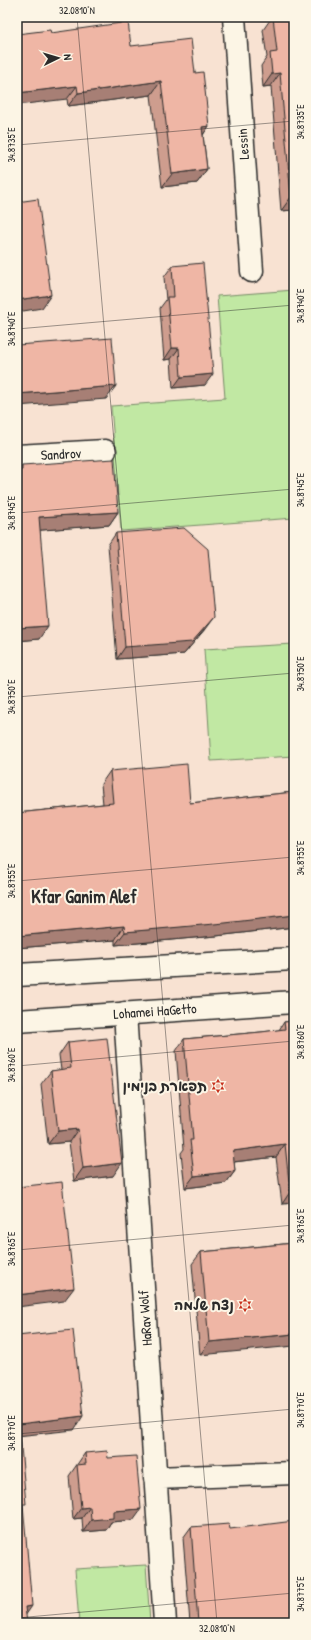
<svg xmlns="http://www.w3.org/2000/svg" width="311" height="1640" viewBox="0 0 311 1640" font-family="'Patrick Hand','Playpen Sans Hebrew',sans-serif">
  <rect width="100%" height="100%" fill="#f8e2d2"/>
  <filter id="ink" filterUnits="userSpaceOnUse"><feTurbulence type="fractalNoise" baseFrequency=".025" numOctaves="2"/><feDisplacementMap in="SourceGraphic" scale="8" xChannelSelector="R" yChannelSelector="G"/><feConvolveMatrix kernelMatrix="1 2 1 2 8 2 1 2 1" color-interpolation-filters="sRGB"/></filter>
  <g filter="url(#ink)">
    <path fill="#c1e8a3" stroke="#768a67" d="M294 290V518L121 531 111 406 225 398 217 296Z
      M294 644V756L211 761 204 649Z
      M146 1565 150 1623H79L75 1569Z"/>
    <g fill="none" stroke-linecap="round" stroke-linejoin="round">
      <defs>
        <path id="street" d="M234 17 252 271
          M17 456 105 451
          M125 1013 165 1623
          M155 1478 294 1473"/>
        <path id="secondary" d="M17 975 294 959
          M17 1021 294 1002"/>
      </defs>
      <use href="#street" stroke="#2b2b2b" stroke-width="25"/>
      <use href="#secondary" stroke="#2b2b2b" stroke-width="25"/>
      <use href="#street" stroke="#fcf5e5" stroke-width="22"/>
      <use href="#secondary" stroke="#fcf5e5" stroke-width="22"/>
    </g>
    <path fill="#ce9d8e" stroke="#2b2b2b" d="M272 17H294V210L281 211 271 86 263 87 261 66 267 57 263 30Z
      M51 33 131 46 195 73 209 126 203 135 207 169 197 183 162 187 151 95 68 106 67 99Z
      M172 266 205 385 173 388 171 359 164 360 160 308 166 300 164 277Z
      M22 465 118 512 109 525 40 530 39 639 17 641V471L18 470Z
      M116 533 205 629 184 654 117 659 108 545Z
      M110 771 190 803 294 792V927L216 936 115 945V940L17 948V813L103 804 101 784Z
      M294 1021V1203L282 1204 276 1157 234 1162 235 1171 226 1183 185 1188 181 1153 184 1149 176 1051 184 1039 261 1032 279 1030 284 1022Z
      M68 1042 113 1176 74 1181 69 1142 48 1144 41 1084 51 1071 61 1070 59 1055Z
      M294 1243 200 1355 192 1264 201 1252Z
      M85 1453 108 1458 133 1520 111 1522 106 1530 83 1532 82 1518 73 1519 69 1476Z
      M191 1527 230 1529 294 1623H190L183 1538Z"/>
    <path fill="#a77f74" stroke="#2b2b2b" d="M280 73 271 86 263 87 272 74Z
      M161 81 151 95 68 106 78 93Z
      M77 86 67 99 17 105V93Z
      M209 126 200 139 202 127Z
      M207 169 197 183 162 187 172 174Z
      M291 197H294V210L281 211Z
      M51 295 42 308 17 312V300Z
      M172 348H179L171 359 164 360Z
      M213 374 205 385 173 388 181 377Z
      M116 386 106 399 17 406V394Z
      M118 512 109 525 30 531 39 517Z
      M214 617 205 629 184 654 117 659 125 647Z
      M48 626 39 639 17 641V628Z
      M294 915V927L216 936 115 945 125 932Z
      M124 926 115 940 17 948V936Z
      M17 1091H22L17 1097Z
      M78 1129 69 1142 48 1144 58 1131Z
      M285 1144 276 1157 224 1163 233 1151Z
      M122 1163 113 1176 74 1181 83 1168Z
      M235 1171 226 1183 185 1188 194 1176Z
      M294 1191V1203L282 1204 290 1192Z
      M74 1288 64 1301 17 1307V1295Z
      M294 1334V1346L200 1355 209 1342Z
      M83 1416 74 1430 17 1436 19 1424Z
      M90 1507 82 1518 73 1519 81 1508Z
      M141 1509 133 1520 111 1522 106 1530 83 1532 91 1520 113 1511Z
      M32 1606 23 1619 25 1607Z"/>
    <path fill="#efb6a5" stroke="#2b2b2b" d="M273 17H294V197H291L280 73 272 74 270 53 277 52Z
      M128 22 131 46 191 39 195 73 203 72 209 126 202 127 207 169 172 174 161 81 78 93 77 86 17 93V34L50 30 51 33Z
      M38 199 51 295 17 300V202Z
      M203 263 213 374 181 377 179 348H172L167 297H174L172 266Z
      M112 338 116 386 17 394V345Z
      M114 459 118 512 39 517 48 626 17 628V471L22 470V465Z
      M184 528 208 549 214 617 192 642 125 647 116 533Z
      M187 764 190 803 294 792V915L225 923 125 932 124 926 17 936V813L113 803 110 771Z
      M294 1021V1191L290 1192 285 1144 233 1151 235 1171 194 1176 190 1140H193L184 1039 261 1032 285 1029 284 1022Z
      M107 1038 122 1163 83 1168 78 1129 58 1131 51 1071 71 1068 68 1042Z
      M17 1041 22 1091H17Z
      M62 1182 74 1288 17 1295V1187Z
      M294 1243V1334L209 1342 201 1252Z
      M73 1330 83 1416 19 1424 26 1504H23L32 1606 25 1607 27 1623H17V1336Z
      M107 1451 108 1458 136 1456 141 1509 113 1511V1518L91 1520 90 1507 81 1508 77 1465 86 1464 85 1453Z
      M294 1521V1623H198L191 1527 229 1524 230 1529Z"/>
  </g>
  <path fill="none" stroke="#2b2b2b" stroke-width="1" stroke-opacity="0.45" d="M77 17 217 1623M293 17 294 32M17 145 294 121M17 329 294 305M17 513 294 489M17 697 294 673M17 881 294 857M17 1066 294 1041M17 1250 294 1225M17 1434 294 1409M17 1618 294 1593"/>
  <defs>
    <symbol id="synagogue-bare" viewBox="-9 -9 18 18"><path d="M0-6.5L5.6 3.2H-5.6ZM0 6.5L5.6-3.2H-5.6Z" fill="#c8321e" stroke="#fcf5e5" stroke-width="2.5" paint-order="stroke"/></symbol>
  </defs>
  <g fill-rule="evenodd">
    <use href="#synagogue-bare" x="208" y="1076" width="20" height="20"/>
    <use href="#synagogue-bare" x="235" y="1295" width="20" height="20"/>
  </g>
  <g text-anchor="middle" stroke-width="4" stroke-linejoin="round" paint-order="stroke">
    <g font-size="14" fill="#2b2b2b" stroke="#fcf5e5">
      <text transform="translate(243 144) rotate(-94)" y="5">Lessin</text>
      <text transform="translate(61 454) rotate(-3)" y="5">Sandrov</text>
      <text transform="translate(155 1011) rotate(-4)" y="5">Lohamei HaGetto</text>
      <text transform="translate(145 1318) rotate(-94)" y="5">HaRav Wolf</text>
    </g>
    <g font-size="14" font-weight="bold" fill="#2b2b2b" stroke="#fcf5e5" text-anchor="end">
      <text x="207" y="1091">תפארת בנימין</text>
      <text x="234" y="1310">נצח שלמה</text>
    </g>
    <g font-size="18" font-weight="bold" fill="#2b2b2b" stroke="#fcf5e5">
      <text x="84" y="903">Kfar Ganim Alef</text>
    </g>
  </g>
  <rect width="311" height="1640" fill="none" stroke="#fcf5e5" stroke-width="44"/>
  <g transform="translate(58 58) rotate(85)" stroke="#fcf5e5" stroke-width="3" paint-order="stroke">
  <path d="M0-3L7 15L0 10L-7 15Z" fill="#2b2b2b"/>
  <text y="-6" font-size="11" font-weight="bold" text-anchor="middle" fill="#2b2b2b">N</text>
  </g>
  <rect x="22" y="22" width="267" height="1596" fill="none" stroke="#2b2b2b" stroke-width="1.5"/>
  <g font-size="10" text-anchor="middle" fill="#2b2b2b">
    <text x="77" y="14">32.0810°N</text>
    <text transform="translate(300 122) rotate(-90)" y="4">34.8735°E</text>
    <text transform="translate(11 145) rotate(-90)" y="4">34.8735°E</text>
    <text transform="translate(300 306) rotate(-90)" y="4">34.8740°E</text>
    <text transform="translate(11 329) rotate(-90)" y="4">34.8740°E</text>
    <text transform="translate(300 490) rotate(-90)" y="4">34.8745°E</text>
    <text transform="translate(11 513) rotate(-90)" y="4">34.8745°E</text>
    <text transform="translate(300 674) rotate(-90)" y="4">34.8750°E</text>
    <text transform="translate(11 697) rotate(-90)" y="4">34.8750°E</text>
    <text transform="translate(300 858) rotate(-90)" y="4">34.8755°E</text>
    <text transform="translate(11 881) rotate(-90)" y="4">34.8755°E</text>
    <text transform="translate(300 1042) rotate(-90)" y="4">34.8760°E</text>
    <text transform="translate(11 1065) rotate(-90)" y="4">34.8760°E</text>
    <text transform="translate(300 1226) rotate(-90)" y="4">34.8765°E</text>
    <text transform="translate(11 1249) rotate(-90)" y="4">34.8765°E</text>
    <text transform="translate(300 1410) rotate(-90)" y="4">34.8770°E</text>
    <text transform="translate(11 1433) rotate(-90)" y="4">34.8770°E</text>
    <text transform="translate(300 1594) rotate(-90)" y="4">34.8775°E</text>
    <text x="217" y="1632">32.0810°N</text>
  </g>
</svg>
